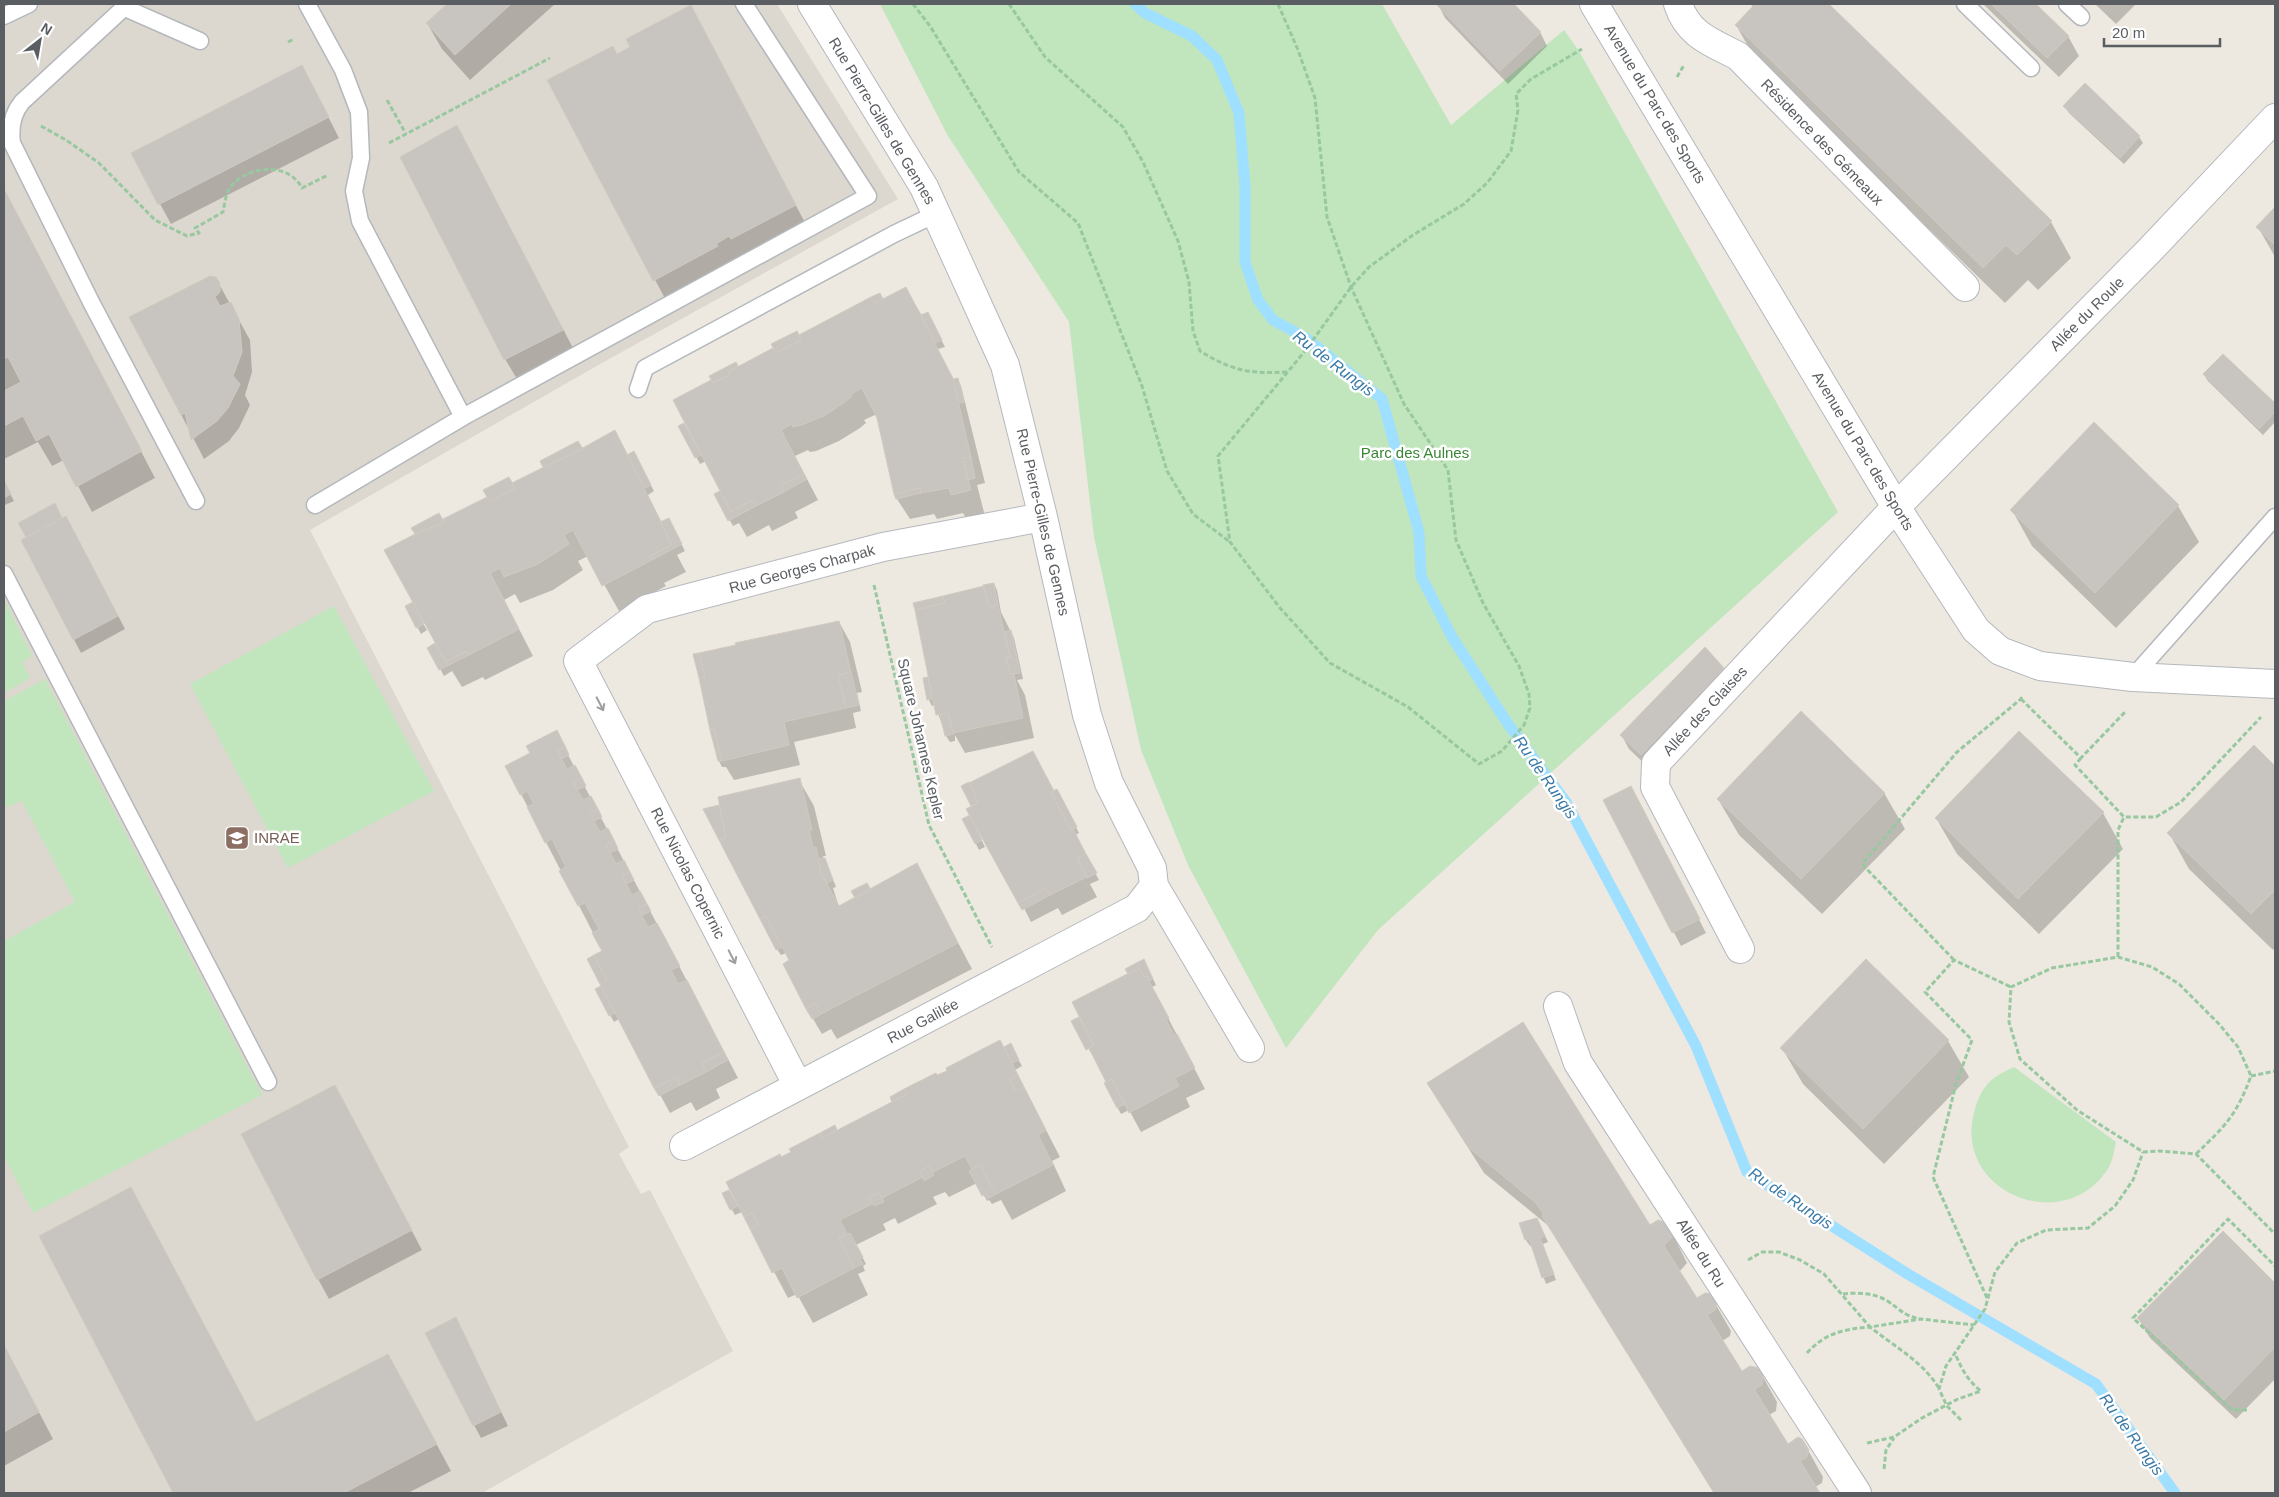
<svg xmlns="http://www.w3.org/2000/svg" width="2279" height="1497" viewBox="0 0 2279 1497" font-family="Arial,sans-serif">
  <rect width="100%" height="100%" fill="#ede9e1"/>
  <path fill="#ddd8cf" d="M4 4H777L898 199 602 363 310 530 629 1147 619 1154 641 1194 650 1190 733 1351 482 1493H4Z"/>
  <path fill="#c1e5bd" d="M880 4H1382L1451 125 1564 30 1579 51 1838 512 1378 930 1286 1048 1188 865 1141 750 1094 537 1069 322 948 136Z
    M4 599 32 656 22 662 30 678 4 693Z
    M334 606 434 791 288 868 190 684Z
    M45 679 262 1095 33 1213 4 1156V941L75 902 22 801 7 807 4 802V701Z
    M2014 1067 2116 1142C2114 1150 2113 1160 2109 1167 2066 1238 1953 1193 1974 1113 1981 1086 1990 1078 2014 1067Z"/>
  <path fill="#0003" d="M449 4H555L470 80 442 49 427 23Z
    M1438 4H1512L1540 32 1547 46 1508 84 1445 18Z
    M1751 4H1827L2051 222 2071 258 2038 290 2028 280 2005 303 1757 62 1736 25 1753 8Z
    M1983 4H2034L2068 36 2079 56 2059 77Z
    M2095 4H2136L2116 24Z
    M690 7 810 232 669 306 549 81 617 55Z
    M2085 84 2139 137 2143 143 2124 164 2069 113 2065 107Z
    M313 87 339 138 171 224 133 154Z
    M468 147 574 350 517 379 505 359Z
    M4 189 155 478 92 512 64 460 52 466 38 442 4 459Z
    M2275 209V257L2258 227Z
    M219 284 250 340 252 372 245 395 250 405 239 428 229 441 204 459 131 317Z
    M906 288 922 316 931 320 945 347 938 349 954 380H958L961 386 985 483 977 485 985 516 967 520 963 513 937 519 934 514 910 519 897 499 877 414 864 420 866 423 860 428 839 441 816 451 810 452 808 450 795 456 818 500 795 512 798 518 772 531 769 525 747 537 739 523 733 526 716 495 722 492 706 461 700 464 680 427 688 432 690 431 674 401 713 381 736 364 738 368 774 348 802 343Z
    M2223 355 2275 404V422L2263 435 2208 381 2204 375Z
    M2094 424 2178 506 2199 542 2116 628 2032 546 2012 510Z
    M615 432 628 455 637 459 654 491 648 495 662 523 672 526 685 551 677 555 686 572 664 583 666 586 619 611 588 556 578 561 583 570 553 590 520 603 515 594 504 600 533 656 485 680 483 677 462 687 452 671 444 676 429 648 440 649 425 621 422 622 427 630 421 634 407 607 414 602 416 534 413 528 439 515 445 526 492 507 512 485 545 468 542 461 582 450Z
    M4 482 14 501 5 505 4 503Z
    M54 505 62 519 73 530 125 629 81 653 22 540 27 538 20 524Z
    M994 584 997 590 1001 612 1014 638 1023 679 1017 680 1025 695 1034 738 965 753 955 735V741L950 742 946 736 935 705 932 706 929 700 924 679H927L930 684Z
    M839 622 850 642 862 692 857 693 861 711 853 713 856 728 794 742 800 765 734 780 726 767H722L719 761Z
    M1723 669 1731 682 1649 768 1629 749 1622 736Z
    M556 732 738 1078 716 1089 720 1098 696 1111 691 1102 670 1113 619 1019 614 1022 596 990 602 987 603 952 521 794 531 753Z
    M2254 746 2275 768V947L2273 950 2189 869 2169 833Z
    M799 780 814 806 826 856H823L824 859 828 866 836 887 833 888 839 907 917 865 972 969 837 1039 831 1029 822 1034 816 1024 807 1008 786 953 781 955 777 949 704 810 719 806 721 811Z
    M963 787 1054 792 1060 797 1079 833 1075 835 1099 880 1090 884 1097 897 1062 915 1058 908 1031 922Z
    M1884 793 1905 829 1822 914 1739 835 1718 799Z
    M1605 800 1638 801 1706 933 1681 946Z
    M2103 813 2123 849 2039 934 1957 854 1936 818Z
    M964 820 973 823 985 847 979 850Z
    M1147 967 1156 985 1152 987 1205 1089 1186 1098 1190 1107 1141 1132 1129 1110 1121 1114 1105 1084 1108 1082 1073 1022 1085 1026Z
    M1948 1041 1969 1077 1884 1164 1803 1084 1782 1048Z
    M1010 1045 1022 1066 1015 1070 1060 1157 1052 1161 1066 1191 1012 1220 1001 1200 992 1204 989 1200 987 1201 977 1183 949 1197 945 1192 933 1197 937 1204 898 1224 895 1218 883 1224 886 1230 856 1245 866 1264 863 1266 865 1271 858 1274 868 1295 813 1323 797 1294 788 1298 742 1212 735 1215 723 1194 734 1200 781 1158 834 1127 837 1132 937 1077Z
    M1428 1084 1650 1227 1668 1225 1687 1263 1679 1272 1697 1299 1716 1305 1731 1331 1730 1336 1722 1341 1742 1373 1762 1375 1777 1402 1776 1411 1769 1415 1788 1446 1808 1450 1823 1477 1822 1483 1815 1487 1818 1493H1714L1551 1228 1484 1173Z
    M346 1107 422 1250 329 1299 318 1279Z
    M1521 1224 1540 1225 1548 1242 1543 1244 1556 1280 1546 1284 1532 1245 1530 1246 1526 1240Z
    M2223 1233 2275 1284V1379L2236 1419 2150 1338 2138 1318Z
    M40 1236 256 1423 403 1382 451 1471 408 1493H174Z
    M463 1332 508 1426 481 1438 474 1425Z
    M4 1345 53 1439 4 1466Z"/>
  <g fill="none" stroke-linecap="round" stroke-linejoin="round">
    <path stroke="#9fdfff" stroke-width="11" d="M1135 4 1145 13 1192 36 1217 60 1239 113 1245 185V262L1258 300 1273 320 1306 338 1382 399 1419 532 1421 576 1452 637 1508 724 1566 802 1696 1046 1747 1172 1906 1273 2096 1384 2175 1493"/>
  </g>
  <path fill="#c8c4bf" stroke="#d1cac0" d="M447 4H511L455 55 426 23Z
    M1436 4H1514L1541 32 1500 71Z
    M1755 4H1829L2052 221 2017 255 2006 245 1983 268 1735 25Z
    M1991 4H2036L2069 36 2047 58Z
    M691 5 796 205 731 239 729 236 716 244 718 246 653 281 547 80 613 46 617 54 630 47 626 39Z
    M302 65 329 117 158 205 131 153Z
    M2085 83 2140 136 2120 158 2063 106Z
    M457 125 563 330 504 360 400 157Z
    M4 189 142 451 76 487 49 434 36 441 23 416 4 426V391L21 382 8 357 4 359Z
    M2275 207V245L2256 227Z
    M210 276 216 277 220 283V292L215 297 220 306 231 302 239 319 242 352 233 376 240 384 228 408 217 421 191 440 185 413 181 415 129 317Z
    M906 287 953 379 971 457 963 458 971 490 951 495 949 488 921 493 920 488 894 494 877 418 862 388 851 394 852 396 845 402 824 416 801 425 793 427 792 424 781 430 804 474 781 485 784 492 756 506 753 500 731 512 673 400 711 380 713 383 729 375 728 372 773 348 776 353 802 340 799 335 871 297 875 303Z
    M880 293 883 299 875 303 871 297Z
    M928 312 942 340 936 343 921 315Z
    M797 331 802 340 776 353 771 344Z
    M2223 354 2275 403V412L2259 429 2203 374Z
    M736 362 738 366 728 372 729 375 713 383 709 376Z
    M958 378 964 402 959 403 953 379Z
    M2094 422 2179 505 2095 593 2010 510Z
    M684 423 701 455 695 458 678 426Z
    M615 430 672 545 650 556 652 560 602 586 573 530 564 535 569 544 538 564 504 577 500 568 490 573 519 629 469 655 467 651 446 662 384 550 425 529 426 531 444 522 443 519 487 497 490 502 515 488 512 483 562 458 563 459Z
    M578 441 583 449 543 467 540 461Z
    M634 451 651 485 645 488 627 455Z
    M971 457 975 478 968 480 963 458Z
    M804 474 807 479 784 492 781 485Z
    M509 477 515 488 490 502 483 490Z
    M4 480 11 494 4 498Z
    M920 488 921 493 896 499 894 494Z
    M720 491 731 512 753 500 756 506 728 521 714 494Z
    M55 503 62 518 26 537 18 523Z
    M439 513 444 522 415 534 411 528Z
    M66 516 118 616 73 640 21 540Z
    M669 518 682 544 652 560 650 556 672 545 660 522Z
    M994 583 998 605 989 607 983 585Z
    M984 586 989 607 998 605 1010 657H1006L1010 674H1014L1023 718 953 733 948 713 936 715 915 610 945 603 943 596Z
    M943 596 945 603 915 610 913 603Z
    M413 602 424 624 416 628 405 606Z
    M839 621 851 672 838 675 846 708 784 722 789 745 722 761 714 728 710 730 699 678 705 677 699 653 736 645 735 643Z
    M1011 630 1020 673 1010 674 1006 657H1010L1004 632Z
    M435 643 446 662 467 651 469 655 439 670 427 648Z
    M1705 647 1724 668 1641 755 1620 735Z
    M699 653 705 677 699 678 693 654Z
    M851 672 859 705 846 708 838 675Z
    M928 677 932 699 927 700 923 678Z
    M1801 711 1885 793 1801 879 1717 799Z
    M948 713 954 734 945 736 940 714Z
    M714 728 722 761H718L710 730Z
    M557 730 565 746 557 751 567 769 575 765 582 778 573 782 583 800 591 796 598 809 589 813 600 832 608 828 614 840 606 845 616 864 624 860 630 872 622 876 632 895 640 891 647 904 638 908 648 927 657 923 680 966 671 970 678 984 687 980 724 1052 702 1063 706 1072 680 1085 676 1077 654 1088 600 984 607 981 594 955 602 951 592 933 599 929 585 903 578 906 559 871 566 867 552 839 545 843 527 807 534 804 527 791 520 795 505 766 530 753 526 746Z
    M2019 731 2104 812 2018 899 1935 818Z
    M2254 745 2275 766V890L2251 914 2167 833Z
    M565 746 569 755 561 759 557 751Z
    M1033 751 1054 791 1051 792 1070 829H1073L1086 854 1077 858 1087 877 1050 895 1046 888 1018 903 966 809 978 803 969 783Z
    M582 778 586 786 577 790 573 782Z
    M800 778 812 830H809L813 847H816L821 873 839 906 917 863 958 943 821 1014 815 1003 806 1009 783 964 789 960 766 916 760 919 719 840 726 838 718 797Z
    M969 782 978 803 971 806 961 786Z
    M1631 786 1700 919 1672 933 1603 800Z
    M1057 789 1077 827 1073 829H1070L1051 792Z
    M719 805 726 838 719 840 703 809Z
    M598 809 602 817 594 821 589 813Z
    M970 815 982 840 975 844 962 819Z
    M614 840 618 849 610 853 606 845Z
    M1086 854 1097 873 1087 878 1077 858Z
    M825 858 833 880 827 883 821 873 818 859Z
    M630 872 634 880 626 884 622 876Z
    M867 883 871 890 855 898 851 891Z
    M1046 888 1050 895 1022 910 1018 903Z
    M647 904 651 911 642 915 638 908Z
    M766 916 782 947 776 950 760 919Z
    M594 955 607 981 600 984 587 959Z
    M1144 959 1153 979 1149 981 1147 976 1144 977 1139 968 1128 974 1125 969Z
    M1866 959 1949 1040 1863 1129 1780 1048Z
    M1139 968 1144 977 1147 976 1149 981 1169 1018 1166 1020 1174 1035 1177 1034 1195 1068 1175 1078 1179 1086 1129 1113 1112 1079 1106 1082 1089 1048 1094 1046 1072 1002Z
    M601 986 615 1013 609 1016 595 989Z
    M815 1003 821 1014 812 1019 806 1009Z
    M1079 1017 1094 1046 1086 1050 1071 1021Z
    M1523 1022 1650 1225 1658 1220 1668 1224 1673 1236 1664 1246 1697 1298 1705 1293 1711 1294 1717 1304 1715 1310 1707 1315 1742 1371 1750 1366 1759 1368 1763 1375 1762 1385 1754 1389 1788 1444 1798 1437 1802 1439 1809 1450 1807 1457 1800 1461 1820 1493H1714L1542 1216 1544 1215 1536 1203 1468 1147 1427 1083Z
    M1000 1040 1018 1075 1009 1079 1015 1091 1024 1087 1046 1130 1038 1135 1053 1165 996 1194 980 1165 972 1169 965 1156 933 1172 929 1166 920 1171 923 1177 882 1198 879 1193 869 1197 872 1204 840 1220 847 1234 839 1238 854 1268 797 1298 782 1268 772 1273 750 1229 758 1225 752 1213 744 1217 726 1182 780 1154 781 1157 791 1152 789 1149 820 1133 822 1138 892 1102 907 1094 904 1089 936 1073 937 1075 947 1071 946 1068Z
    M1011 1043 1019 1060 1012 1063 1004 1047Z
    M724 1052 728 1060 706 1072 702 1063Z
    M1018 1075 1024 1087 1015 1091 1009 1079Z
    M676 1077 680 1085 659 1096 654 1088Z
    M1112 1079 1125 1104 1117 1108 1104 1083Z
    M335 1085 412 1230 317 1280 241 1134Z
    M904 1089 907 1094 892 1102 890 1097Z
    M835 1125 837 1130 822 1138 820 1133Z
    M980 1165 996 1194 987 1199 985 1194 982 1196 969 1171Z
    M929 1166 934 1175 924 1181 920 1171Z
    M131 1187 256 1422 388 1354 437 1444 344 1493H173L39 1236Z
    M729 1190 738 1206 730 1210 722 1193Z
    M879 1193 884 1202 874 1206 869 1197Z
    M752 1213 758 1225 750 1229 744 1217Z
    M1537 1218 1545 1236 1540 1238 1554 1274 1542 1278 1529 1239 1525 1240 1519 1223Z
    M2223 1231 2275 1283V1347L2224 1400 2137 1318Z
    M850 1233 863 1257 860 1259 863 1264 854 1268 839 1238Z
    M456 1317 501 1412 473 1426 425 1333Z
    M4 1345 39 1412 4 1432Z"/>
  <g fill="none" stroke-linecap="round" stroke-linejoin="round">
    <defs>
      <path id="lane" d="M128 4 22 102C12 114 10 128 12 143L91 302 196 501
        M307 4 343 70 359 112 361 158 354 191 360 221 463 417
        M1965 4 2031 68
        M2067 4 2081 17
        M125 8 200 41
        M4 16 29 4
        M638 389 645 368 894 234 936 214
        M315 505 463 417 868 196 744 4
        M4 574 268 1082
        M2133 677 2275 517"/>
      <path id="street" d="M812 4 924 187 1005 365 1043 517 1087 715 1109 783 1152 868 1154 886 1250 1048
        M1594 4 1896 507 1976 630 2000 651 2040 666 2133 677 2275 684
        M1678 4C1688 35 1711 42 1738 56L1965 287
        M1740 949 1655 787 1656 763 1896 507 2148 252 2275 118
        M1558 1006 1578 1063 1857 1493
        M798 1086 578 661 647 609 883 547 1043 517
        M684 1146 1137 908 1154 886"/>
    </defs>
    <use href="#lane" stroke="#b4b8bc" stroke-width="19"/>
    <use href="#street" stroke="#b4b8bc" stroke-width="30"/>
    <path stroke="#98c8a0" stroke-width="3" stroke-dasharray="5 2.5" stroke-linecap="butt" d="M913 4 930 26 1019 172 1078 223 1142 386 1167 471 1193 514 1230 542
      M1009 4 1045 57 1123 127 1143 162 1178 241 1189 282 1193 331 1200 351C1232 371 1250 374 1287 372
      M1278 4 1298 50 1315 98 1327 217 1351 287 1404 404 1448 470 1456 540 1483 603 1519 666 1529 694 1530 708 1524 725 1502 751 1479 764 1408 707 1330 663 1280 608 1230 542 1218 456 1305 351 1351 287 1369 267 1413 235 1464 204 1487 183 1511 151 1518 110 1516 94 1531 79 1582 49
      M288 42 294 39
      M1677 77 1684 65
      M387 100 406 134
      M41 126 66 140 99 163 155 220 187 236 199 233 195 228 223 212C225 202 226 190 234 183 253 165 289 163 302 188L328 175
      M389 143 550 58
      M874 585 929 825 992 947
      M2021 699 2081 758 2126 711
      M2081 758 2075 765 2124 817H2156L2181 802 2261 717
      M2118 957V830L2124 817
      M1954 960 1862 864 1957 752 2021 699 2022 695
      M2251 1076 2275 1071
      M2196 1154C2226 1125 2236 1116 2251 1076L2238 1047 2219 1024 2179 984 2152 967 2118 957 2052 968 2011 987 2009 1022 2020 1059 2077 1110 2143 1152 2159 1151 2196 1154 2275 1234
      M1748 1260 1762 1252H1779L1800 1260 1824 1274 1870 1327 1921 1319 1974 1325
      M1843 1294C1858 1292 1876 1293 1889 1302 1902 1311 1903 1315 1920 1319
      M1987 1298 1933 1177 1956 1084 1972 1040 1925 992 1954 960 2011 987
      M1807 1353C1825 1333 1844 1329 1870 1327 1895 1347 1922 1361 1939 1388
      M2247 1410H2232L2133 1318 2228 1219 2275 1266
      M1961 1420 1947 1406 1939 1389 1946 1366 1985 1309 1995 1272 2017 1243 2046 1230 2088 1228 2115 1206 2133 1180 2143 1152
      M1867 1443 1894 1437 1922 1418 1958 1399 1981 1391C1968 1381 1961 1368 1955 1353
      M1884 1469 1886 1450 1894 1438"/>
    <use href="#lane" stroke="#fff" stroke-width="16"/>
    <use href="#street" stroke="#fff" stroke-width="28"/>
  </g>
  <defs><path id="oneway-shaft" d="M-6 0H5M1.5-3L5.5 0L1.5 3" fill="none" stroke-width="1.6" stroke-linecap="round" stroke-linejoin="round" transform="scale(1.25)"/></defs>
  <g stroke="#9c9ea1">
    <use href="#oneway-shaft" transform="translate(600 704) rotate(63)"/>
    <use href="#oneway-shaft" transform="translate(732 957) rotate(63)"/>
  </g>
  <defs>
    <symbol id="university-square" viewBox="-11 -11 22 22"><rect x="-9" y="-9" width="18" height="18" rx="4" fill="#8d6e63" stroke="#fff"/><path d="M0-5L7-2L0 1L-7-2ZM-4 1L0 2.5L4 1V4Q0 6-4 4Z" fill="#fff"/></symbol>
  </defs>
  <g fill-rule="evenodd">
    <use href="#university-square" x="223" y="824" width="28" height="28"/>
  </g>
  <g text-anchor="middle" stroke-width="5" stroke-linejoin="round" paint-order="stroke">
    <g font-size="15" fill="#5a5e62" stroke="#fff">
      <text transform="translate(1655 104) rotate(59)" y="5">Avenue du Parc des Sports</text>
      <text transform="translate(882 121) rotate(59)" y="5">Rue Pierre-Gilles de Gennes</text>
      <text transform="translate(1822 142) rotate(46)" y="5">Résidence des Gémeaux</text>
      <text transform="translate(2087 314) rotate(-45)" y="5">Allée du Roule</text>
      <text transform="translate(1863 451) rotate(59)" y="5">Avenue du Parc des Sports</text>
      <text transform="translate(1043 522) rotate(77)" y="5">Rue Pierre-Gilles de Gennes</text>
      <text transform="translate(802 569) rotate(-15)" y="5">Rue Georges Charpak</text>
      <text transform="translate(1705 711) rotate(-47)" y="5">Allée des Glaises</text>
      <text transform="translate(921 739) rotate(77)" y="5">Square Johannes Kepler</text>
      <text transform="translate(688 873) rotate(63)" y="5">Rue Nicolas Copernic</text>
      <text transform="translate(923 1021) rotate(-28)" y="5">Rue Galilée</text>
      <text transform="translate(1701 1253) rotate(58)" y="5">Allée du Ru</text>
    </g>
    <g font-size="15" fill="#398635" stroke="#fff">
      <text x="1415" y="458">Parc des Aulnes</text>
    </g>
    <g font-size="15" fill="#785e54" stroke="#fff" text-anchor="start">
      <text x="254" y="843">INRAE</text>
    </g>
    <g font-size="16" font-style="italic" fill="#3b7aa7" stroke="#fff">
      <text transform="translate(1334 363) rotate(37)" y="6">Ru de Rungis</text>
      <text transform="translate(1546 777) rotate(55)" y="6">Ru de Rungis</text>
      <text transform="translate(1791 1198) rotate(34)" y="6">Ru de Rungis</text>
      <text transform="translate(2132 1434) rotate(54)" y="6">Ru de Rungis</text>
    </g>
  </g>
  <rect width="2279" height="1497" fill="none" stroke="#5a5e62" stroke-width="10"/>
  <g transform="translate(40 40) rotate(31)" stroke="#ffffff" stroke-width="4" paint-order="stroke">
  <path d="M0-4L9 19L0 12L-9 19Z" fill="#5a5e62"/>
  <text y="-8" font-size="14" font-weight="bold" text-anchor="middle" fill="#5a5e62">N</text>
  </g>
  <path d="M2104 38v8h116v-8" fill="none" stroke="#5a5e62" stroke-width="2.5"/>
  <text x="2112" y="38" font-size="15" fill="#5a5e62" stroke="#ffffff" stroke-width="4" paint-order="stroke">20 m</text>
</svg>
